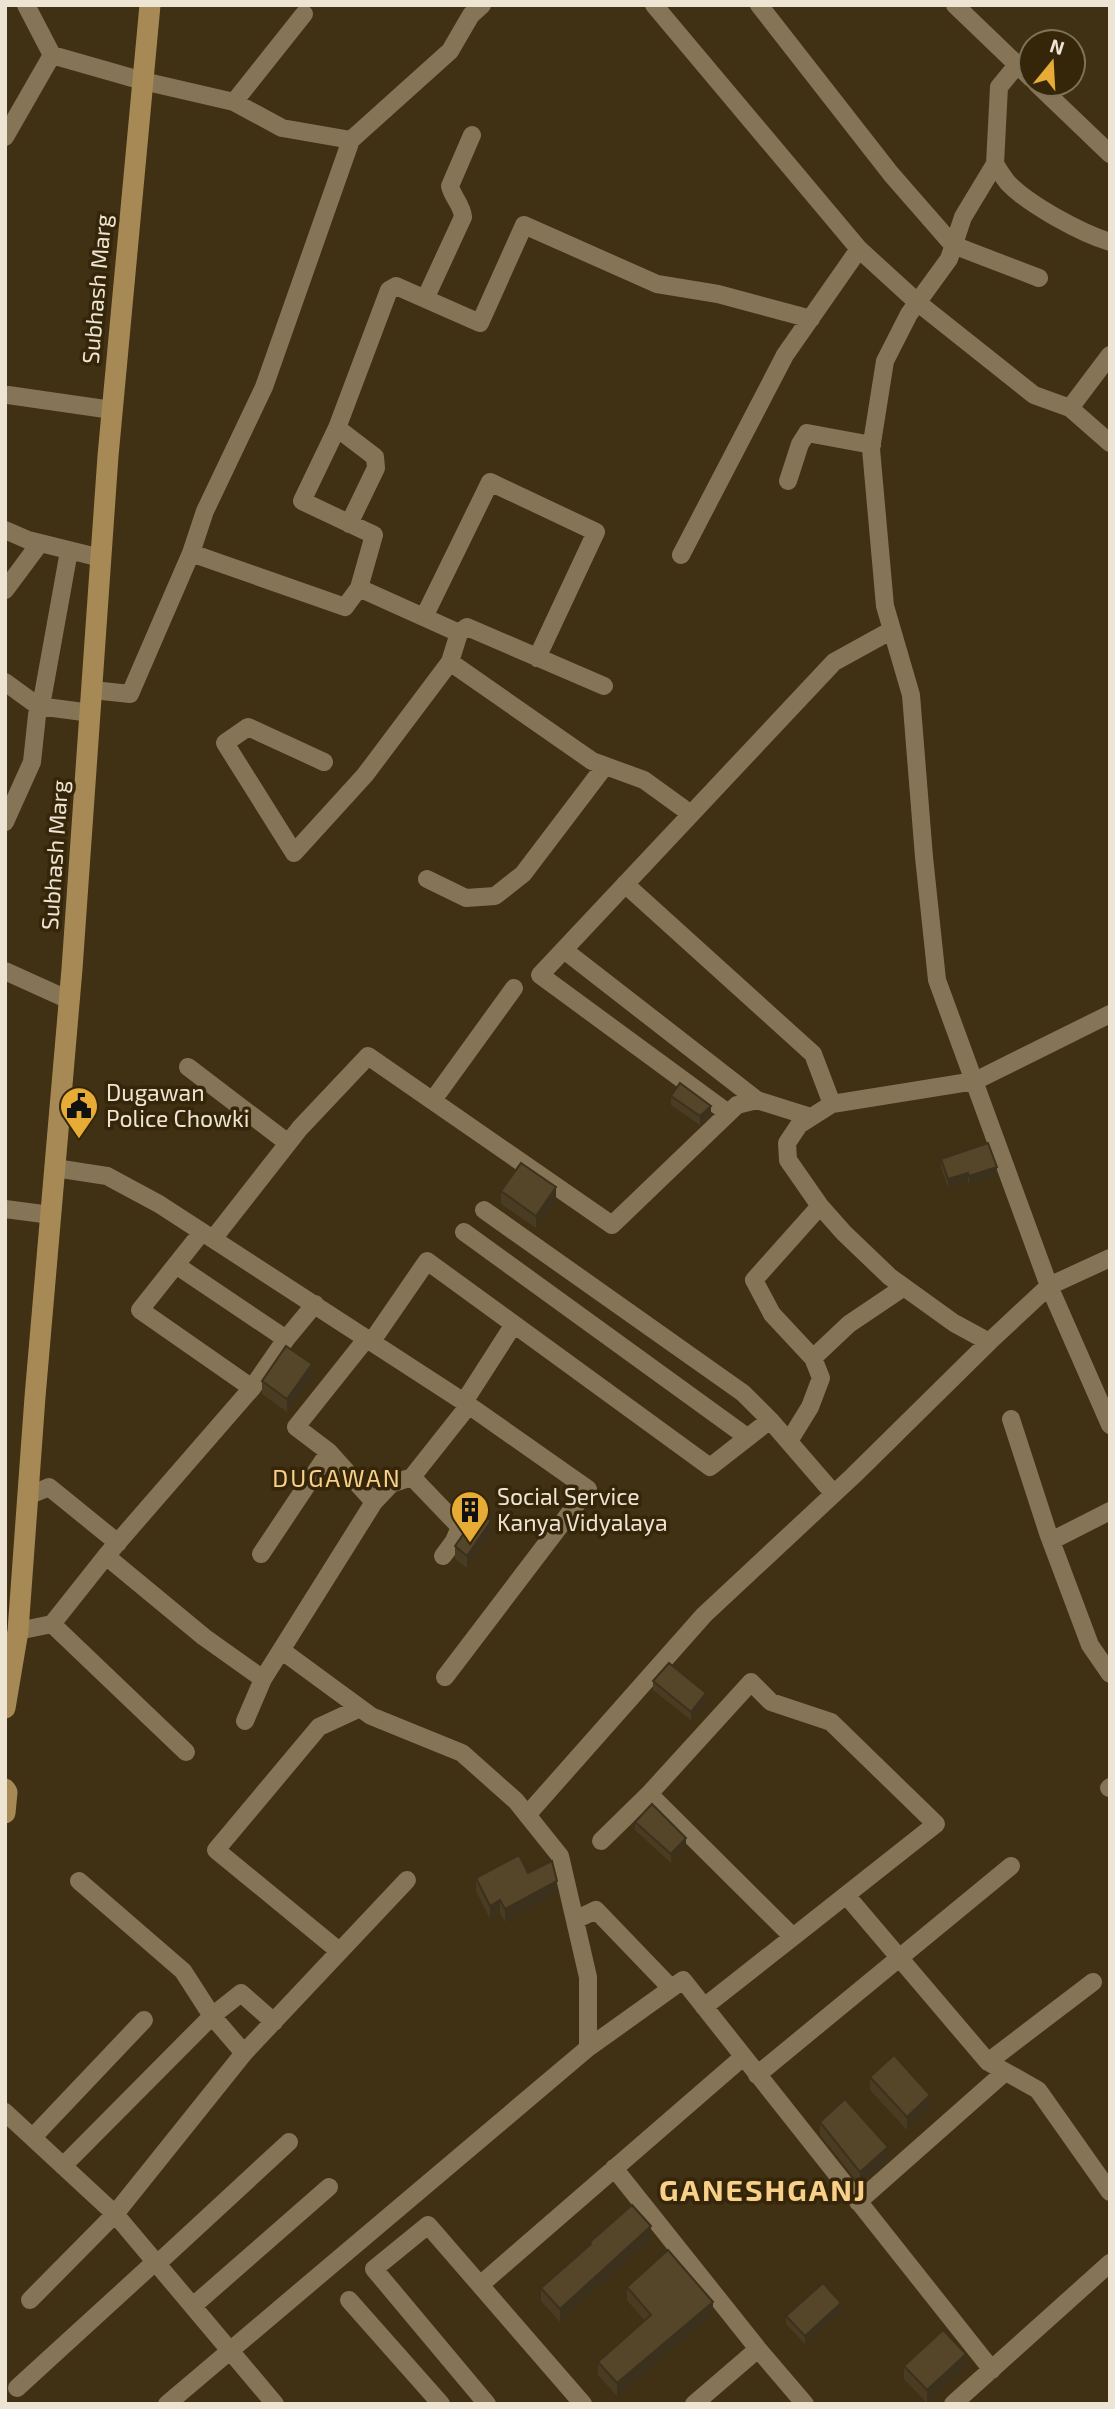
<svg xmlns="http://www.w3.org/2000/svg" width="1115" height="2409" viewBox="0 0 1115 2409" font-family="'Exo 2',sans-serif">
  <rect width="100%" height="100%" fill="#403014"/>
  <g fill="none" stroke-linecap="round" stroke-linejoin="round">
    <path stroke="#867456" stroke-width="18" d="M26 5 52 55
      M654 5 859 249 917 302 1034 395 1070 408 1110 443
      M759 5 891 174 953 245 1039 278
      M955 5 1031 78
      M1017 65 999 87 995 164 963 217 949 259 909 314 885 361 871 449 885 606 911 695 924 857 937 980 1049 1286 1110 1425
      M1037 84 1110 154
      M234 102 304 14
      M5 137 52 55 143 81 234 102 282 128 351 140
      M995 164C999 170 1003 177 1008 183 1029 205 1081 233 1110 242
      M426 297 463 217C462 205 453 198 450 186L472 135
      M8 395 112 410
      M1070 408 1110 355
      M337 428 375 457 376 468 349 524
      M788 481 800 444 807 433 872 445
      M5 530 28 540 101 558
      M191 553 345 607 359 588 459 633 450 662 365 775 294 853 225 743 248 727 324 762
      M681 555 785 355 859 249
      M359 588 374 535 302 501 337 428 389 290 396 286 480 323 524 225 657 284 718 294 811 319
      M5 590 40 543
      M424 617 490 482 596 532 537 658
      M459 633 467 627 604 686
      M450 662 592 761 644 780 691 814
      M5 682 38 706 91 713
      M93 690 130 694 191 553 205 511 264 387 351 140 450 51 471 15 482 5
      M5 822 32 762 38 706 43 695 69 551
      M427 879 466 898 495 896 523 874 605 766
      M625 884 813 1054 832 1104
      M564 950 757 1100
      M5 971 69 1000
      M188 1067 288 1143
      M433 1100 514 988
      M728 1113 540 975 834 662 892 630
      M55 1168 107 1176 159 1204 464 1402 588 1489 445 1677
      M5 1209 51 1215
      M484 1210 743 1393 770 1420 834 1494
      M202 1232 140 1310 252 1388
      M464 1232 747 1437
      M213 1239 300 1128 368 1056 612 1225 737 1105 757 1100 811 1117
      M176 1265 286 1339
      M372 1341 427 1261 710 1467 770 1420
      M989 1342 954 1323 890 1277 844 1233 820 1206 788 1160 787 1143 799 1125 832 1104 975 1081 1110 1014
      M813 1358 849 1324 904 1287
      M464 1402 514 1324
      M1011 1419 1048 1533 1090 1645 1110 1674
      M789 1441 810 1407 821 1378 813 1358 772 1314 754 1280 820 1206
      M329 1452 296 1427 367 1338
      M412 1477 460 1527 454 1541 443 1556
      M28 1496 49 1487 118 1543
      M1051 1541 1110 1511
      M261 1554 329 1452 374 1502
      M106 1556 204 1637 263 1679
      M52 1624 186 1752
      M18 1631 52 1624 106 1556 252 1388 286 1339 315 1304
      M281 1650 371 1716 462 1753 516 1801 560 1856 588 1977V2048
      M245 1721 263 1679 374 1502 391 1484 412 1477 469 1405
      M1109 1788 1110 1787
      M527 1815 704 1615 853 1476 989 1342 1049 1286 1110 1258
      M601 1841 649 1794 751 1682 771 1702 831 1722 936 1824 793 1937 649 1794
      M79 1881 183 1971 212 2016 244 2053
      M846 1895 988 2062 1038 2090 1110 2192
      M575 1920 596 1910 671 1988
      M339 1951 216 1850 319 1727 360 1708
      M704 2007 793 1937
      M988 2062 1093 1982
      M757 2075 1011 1866
      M5 2112 115 2214 275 2404
      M33 2137 144 2020
      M63 2166 212 2016 241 1993 274 2022
      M614 2168 758 2349 805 2404
      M858 2202 1005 2072
      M157 2264 289 2142
      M480 2285 743 2057
      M30 2300 115 2214 244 2053 407 1880
      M349 2300 441 2404
      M193 2306 329 2187
      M17 2388 156 2261
      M167 2404 588 2048 683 1980 992 2370
      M487 2404 374 2269 428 2225 583 2404
      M694 2404 758 2349
      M953 2404 1110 2263"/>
    <path stroke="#a78955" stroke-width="21" d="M5 1708 18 1631 35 1397 72 969 108 456 150 5
      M5 1789 7 1792 5 1813"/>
  </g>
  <path fill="#4a3c23" d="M671 1096 711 1114 700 1125 671 1105Z
    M941 1159 997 1176 969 1185 968 1181 948 1188 941 1167Z
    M501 1191 556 1200 536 1228 501 1204Z
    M312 1377 287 1412 262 1394V1381Z
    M491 1534 467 1568 455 1559V1546Z
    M653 1681 706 1701 691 1720 653 1690Z
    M635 1822 686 1846 671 1863 635 1830Z
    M528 1873 557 1894 505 1922 500 1913 490 1919 476 1891V1878Z
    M870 2077 930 2108 907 2130 870 2090Z
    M820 2122 888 2160 860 2185 820 2135Z
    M651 2239 560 2322 541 2301V2288L590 2245V2242Z
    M627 2287 713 2315 617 2396 598 2375V2362L645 2321 627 2300Z
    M841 2312 805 2344 786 2324V2316Z
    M904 2366 966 2367 927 2403 904 2379Z"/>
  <path fill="#3c311d" d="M711 1106V1114L700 1125V1116Z
    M997 1167V1176L969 1185V1176Z
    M968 1173V1181L948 1188V1179Z
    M556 1187V1200L536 1228V1216Z
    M312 1364V1377L287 1412V1399Z
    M491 1521V1534L467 1568V1556Z
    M706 1693V1701L691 1720V1712Z
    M686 1838V1846L671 1863V1854Z
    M557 1881V1894L505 1922V1909Z
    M500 1900V1913L490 1919V1906Z
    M930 2095V2108L907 2130V2117Z
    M888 2147V2160L860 2185V2172Z
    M651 2226V2239L560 2322V2309Z
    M713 2302V2315L617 2396V2383Z
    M841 2303V2312L805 2344V2336Z
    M966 2354V2367L927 2403V2390Z"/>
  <path fill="#564629" stroke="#3c311d" stroke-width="2" d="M680 1083 711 1106 700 1116 671 1096Z
    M988 1143 997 1167 969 1176 968 1173 948 1179 941 1159Z
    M521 1163 556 1187 536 1216 501 1191Z
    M286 1346 312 1364 287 1399 262 1381Z
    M473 1507 491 1521 467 1556 455 1546 464 1533Z
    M669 1663 706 1693 691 1712 653 1681Z
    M652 1804 686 1838 671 1854 635 1822Z
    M519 1855 528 1873 552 1861 557 1881 505 1909 500 1900 490 1906 476 1878Z
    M894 2055 930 2095 907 2117 870 2077Z
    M845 2099 888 2147 860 2172 820 2122Z
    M632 2205 651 2226 560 2309 541 2288 591 2244 590 2242Z
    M668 2250 713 2302 617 2383 598 2362 651 2315 627 2287Z
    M823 2283 841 2303 805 2336 786 2316Z
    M943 2330 966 2354 927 2390 904 2366Z"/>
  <defs>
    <symbol id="civic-pin" viewBox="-11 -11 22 30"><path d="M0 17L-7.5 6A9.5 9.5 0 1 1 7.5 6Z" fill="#e7ac36" stroke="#352609"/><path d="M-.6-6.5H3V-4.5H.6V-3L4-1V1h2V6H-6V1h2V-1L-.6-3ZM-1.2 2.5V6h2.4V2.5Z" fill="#111"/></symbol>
    <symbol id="building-pin" viewBox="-11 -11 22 30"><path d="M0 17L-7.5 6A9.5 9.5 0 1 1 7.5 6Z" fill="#e7ac36" stroke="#352609"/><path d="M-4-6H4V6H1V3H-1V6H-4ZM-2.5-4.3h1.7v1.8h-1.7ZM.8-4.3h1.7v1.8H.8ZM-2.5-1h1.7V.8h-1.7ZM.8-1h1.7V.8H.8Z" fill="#111"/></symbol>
  </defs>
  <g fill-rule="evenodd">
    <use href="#civic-pin" x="57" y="1084" width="44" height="60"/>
    <use href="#building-pin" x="448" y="1488" width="44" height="60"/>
  </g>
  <g text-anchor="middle" stroke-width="7" stroke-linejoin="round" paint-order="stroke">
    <g font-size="23" fill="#eee4d4" stroke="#352609">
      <text transform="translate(97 289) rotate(-85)" y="8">Subhash Marg</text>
      <text transform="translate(55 855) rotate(-86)" y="8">Subhash Marg</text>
    </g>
    <g font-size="23" fill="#eee4d4" stroke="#352609" text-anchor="start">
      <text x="106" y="1101">Dugawan<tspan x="106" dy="26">Police Chowki</tspan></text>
      <text x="497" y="1505">Social Service<tspan x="497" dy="26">Kanya Vidyalaya</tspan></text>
    </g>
    <g font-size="24" letter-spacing="2" fill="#f9d089" stroke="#352609">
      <text x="337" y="1487">DUGAWAN</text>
    </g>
    <g font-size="30" font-weight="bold" letter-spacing="2" fill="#f9d089" stroke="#352609">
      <text x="763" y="2201">GANESHGANJ</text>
    </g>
  </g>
  <rect width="1115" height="2409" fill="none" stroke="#eee4d4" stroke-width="14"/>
  <g transform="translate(1052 63) rotate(18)"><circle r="33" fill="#352609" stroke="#7f725a" stroke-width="2"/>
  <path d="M0-5L12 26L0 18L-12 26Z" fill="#e7ac36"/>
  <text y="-10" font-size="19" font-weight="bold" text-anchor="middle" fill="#eee4d4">N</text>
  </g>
</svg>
